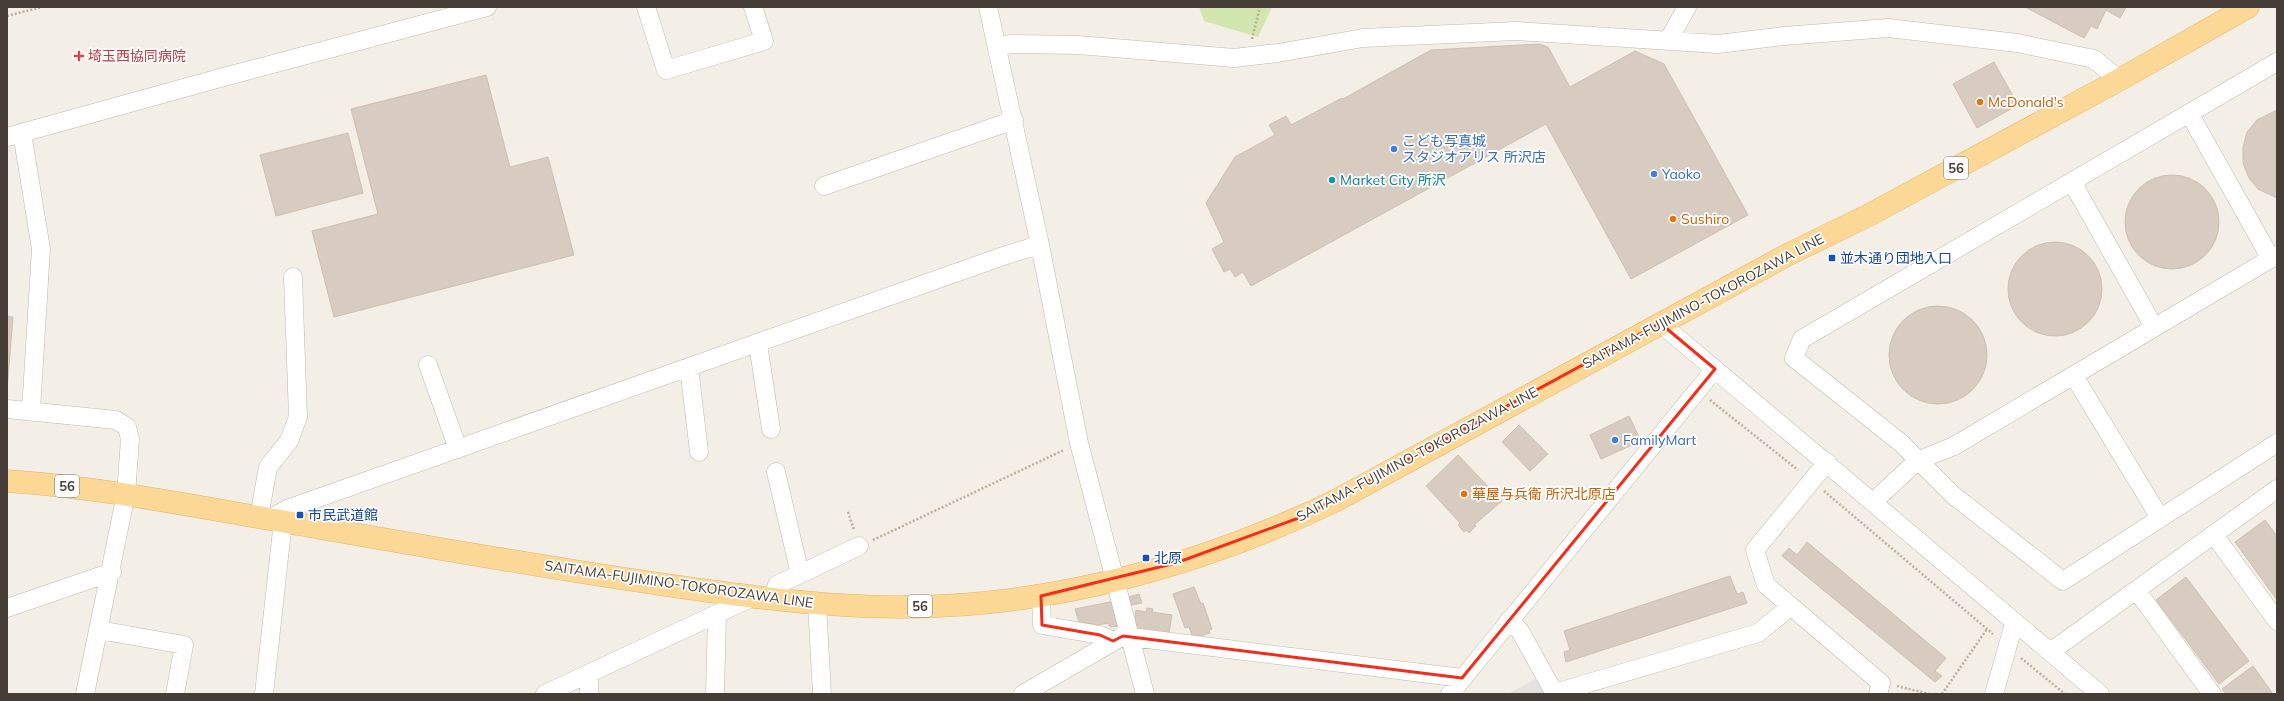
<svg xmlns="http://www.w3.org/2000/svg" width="2284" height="701" viewBox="0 0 2284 701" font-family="Mulish,'Noto Sans JP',sans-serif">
  <rect width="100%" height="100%" fill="#f3eee6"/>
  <path fill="#d2e7b0" d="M1199 7H1272L1258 37 1204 21Z"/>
  <path fill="#e4e1de" d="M1537 678 1547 694H1508Z"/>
  <path fill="#d7ccbf" stroke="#cfc0af" d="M2025 7H2126L2120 18 2106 10 2097 29 2091 26 2084 38Z
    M1539 44 1548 47 1570 87 1635 51 1664 64 1748 215 1631 279 1546 124 1251 286 1243 272 1235 277 1230 269 1224 272 1212 249 1224 242 1206 203 1235 157 1275 135 1269 125 1286 116 1291 125 1342 98 1343 99 1431 50Z
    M1994 62 2018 105 1977 128 1953 84Z
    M486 75 510 167 548 157 574 255 334 317 312 231 378 214 351 109Z
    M2277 110V198L2258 189 2249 178 2243 163V147L2247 132 2257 120Z
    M348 133 363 193 276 216 260 155Z
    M2125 222a47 47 0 1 1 94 0a47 47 0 1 1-94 0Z
    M2008 289a47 47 0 1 1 94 0a47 47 0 1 1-94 0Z
    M1889 355a49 49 0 1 1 98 0a49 49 0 1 1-98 0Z
    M7 316 13 317 7 390Z
    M1629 416 1641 441 1601 459 1590 435Z
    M1519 425 1548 454 1530 471 1502 442Z
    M1458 455 1502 501 1474 525 1476 526 1469 533 1467 530 1464 532 1458 525 1460 523 1426 486Z
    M2265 520 2277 536V600L2235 542Z
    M1807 542 1946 658 1935 671 1942 676 1935 682 1782 556 1789 548 1797 555Z
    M1730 576 1737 594 1743 592 1747 603 1566 662 1564 652 1570 650 1564 631Z
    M2186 577 2249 661 2219 684 2156 600Z
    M1194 587 1201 604 1203 603 1212 629 1209 630 1210 633 1193 638 1189 627 1185 628 1173 594Z
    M1139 594 1142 603 1131 605 1129 597Z
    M1115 601 1119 626 1110 627 1108 623 1098 625 1079 622 1075 609Z
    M1147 608 1153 609 1152 612 1172 615 1169 633 1136 630 1137 624H1134L1136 610 1146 612Z
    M2253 666 2273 694H2226L2222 689Z"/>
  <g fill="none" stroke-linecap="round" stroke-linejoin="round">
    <defs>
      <path id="minor" d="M646 7 666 70 764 41 753 7
        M988 7 1040 245 1079 443 1145 694
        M1668 41 1687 7
        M998 46 1012 44 1078 45 1234 58 1278 53 1363 38 1516 31 1718 44 1784 36 1888 28 2017 43 2094 59 2119 80
        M2277 62 1802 339 1794 358 1901 443 1953 495 2063 581 2277 443
        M2189 113 2271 259
        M22 133 41 249 31 411
        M7 137 220 78 487 7
        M2072 182 2154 327
        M824 186 1014 120
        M1660 323 2100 694
        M758 344 771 429
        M428 365 458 449
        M689 367 699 452
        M2074 376 2160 518
        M7 409 116 420 127 427 130 439 126 494 85 694
        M1827 462 1755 550 1766 585 1881 683 1878 694
        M776 472 800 574
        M1873 502 1917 461 1954 446 2277 255
        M259 517 268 467 289 441 298 417 293 277
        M269 519 287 509 1009 254 1040 245
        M2214 535 2277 621
        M2137 591 2212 694
        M1041 596 1042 625 1100 635 1113 641
        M772 599 777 585 859 546
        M817 604 822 694
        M7 608 112 572
        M1509 620 1520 631 1555 694
        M99 630 184 645 175 694
        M2050 652 2277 489
        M1555 693 1758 633 1790 607
        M264 694 283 521
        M545 694 753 597
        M589 694V674
        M715 694 717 614
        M1023 694 1123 636 1462 678
        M1450 694 1715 369
        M1994 694 2014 624"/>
      <path id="major" d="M7 481C96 487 182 504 269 519 401 542 533 566 666 585 744 596 823 607 902 607 1051 607 1202 565 1335 501L1789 254 1869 215 2119 80 2248 7"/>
    </defs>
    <use href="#minor" stroke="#c1b8ac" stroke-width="19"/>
    <use href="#major" stroke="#e2b466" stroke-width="23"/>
    <path stroke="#c0b09b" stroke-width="2.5" stroke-dasharray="2 2" stroke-linecap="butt" d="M7 16 42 7
      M1252 39 1260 7
      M1710 400 1798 470
      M1824 491 1993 634
      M848 512 854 530
      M873 540 1064 450
      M2021 658 2065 694
      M1897 686 1929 694
      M1942 694 1987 629"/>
    <use href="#minor" stroke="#fff" stroke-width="18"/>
    <use href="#major" stroke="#fcd896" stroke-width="22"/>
  </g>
  <path fill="none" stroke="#f62c1a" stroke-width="3" stroke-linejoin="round" d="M1660 323 1715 369 1462 678 1123 636 1113 641 1100 635 1042 625 1041 596 1176 563 1304 516Z"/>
  <path fill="#e0444e" stroke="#fff" stroke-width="1.5" d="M77 50h4v4h4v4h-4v4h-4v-4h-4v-4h4z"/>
  <g fill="#e8710a" stroke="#fff" stroke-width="1.5">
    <circle cx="1980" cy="102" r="4"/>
    <circle cx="1673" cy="219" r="4"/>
    <circle cx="1464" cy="494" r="4"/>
  </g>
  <g fill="#3f7fe0" stroke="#fff" stroke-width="1.5">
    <circle cx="1394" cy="149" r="4"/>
    <circle cx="1654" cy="174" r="4"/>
    <circle cx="1615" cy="440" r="4"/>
  </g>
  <circle fill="#0f9aa8" stroke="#fff" stroke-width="1.5" cx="1332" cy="180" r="4"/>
  <g fill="#1a4fb4" stroke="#fff" stroke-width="1.5">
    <rect x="1828" y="254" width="8" height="8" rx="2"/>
    <rect x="296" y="511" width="8" height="8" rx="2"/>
    <rect x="1142" y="554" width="8" height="8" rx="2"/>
  </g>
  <g text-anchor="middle" stroke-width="3.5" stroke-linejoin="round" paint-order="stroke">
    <g fill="#fff" stroke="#7e7872" stroke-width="1">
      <rect x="1944" y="157" width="24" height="22" rx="3"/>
      <rect x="55" y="475" width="24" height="22" rx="3"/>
      <rect x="908" y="595" width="24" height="22" rx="3"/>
    </g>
    <g font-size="13" font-weight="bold" fill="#463e36">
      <text x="1956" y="173">56</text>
      <text x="67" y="491">56</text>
      <text x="920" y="611">56</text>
    </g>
    <g font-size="14" fill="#be3a42" stroke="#fff" text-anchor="start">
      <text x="88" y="61">埼玉西協同病院</text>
    </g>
    <g font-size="14" fill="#c56008" stroke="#fff" text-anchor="start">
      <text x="1988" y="107">McDonald's</text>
      <text x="1681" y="224">Sushiro</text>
      <text x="1472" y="499">華屋与兵衛 所沢北原店</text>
    </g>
    <g font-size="14" fill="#366cbe" stroke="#fff" text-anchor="start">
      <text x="1402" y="146">こども写真城<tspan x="1402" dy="16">スタジオアリス 所沢店</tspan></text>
      <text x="1662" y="179">Yaoko</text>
      <text x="1623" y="445">FamilyMart</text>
    </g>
    <g font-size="14" fill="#0d838f" stroke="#fff" text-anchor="start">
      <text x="1340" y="185">Market City 所沢</text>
    </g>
    <g font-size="14" fill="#164399" stroke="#fff" text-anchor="start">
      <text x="1840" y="263">並木通り団地入口</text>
      <text x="308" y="520">市民武道館</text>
      <text x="1154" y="563">北原</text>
    </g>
    <g font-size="14" fill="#463e36" stroke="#fff">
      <text transform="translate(1703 301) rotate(-28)" y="5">SAITAMA-FUJIMINO-TOKOROZAWA LINE</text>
      <text transform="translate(1417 454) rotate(-28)" y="5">SAITAMA-FUJIMINO-TOKOROZAWA LINE</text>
      <text transform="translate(679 584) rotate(8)" y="5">SAITAMA-FUJIMINO-TOKOROZAWA LINE</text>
    </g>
  </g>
  <rect width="2284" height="701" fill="none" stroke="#463e36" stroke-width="16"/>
</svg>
